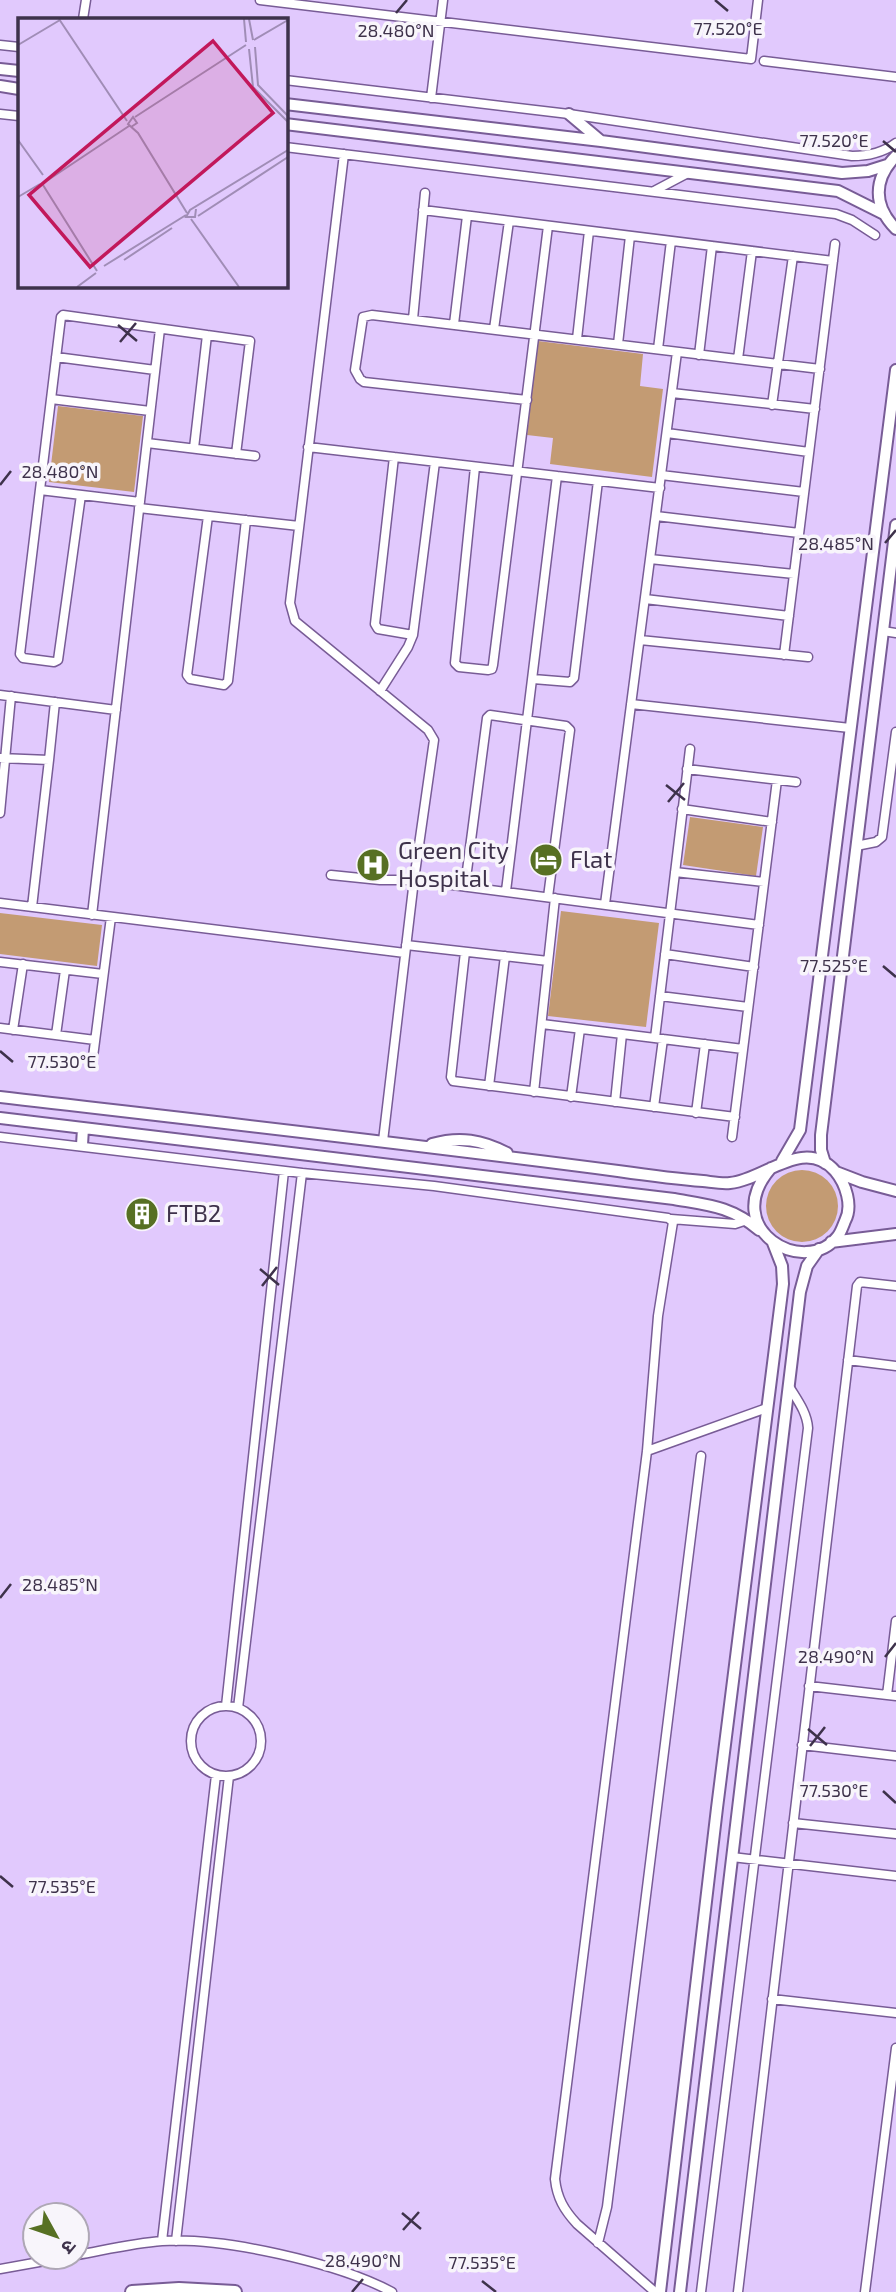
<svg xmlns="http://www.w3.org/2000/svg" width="896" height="2292" viewBox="0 0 896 2292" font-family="'Exo 2','Noto Sans Devanagari',sans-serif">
  <rect width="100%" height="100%" fill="#e1c9fd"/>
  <path fill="#c39b73" d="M538 341 643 354 640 386 663 389 652 477 550 464 553 438 527 435Z
    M58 406 143 416 134 492 49 482Z
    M690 817 763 827 756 876 683 865Z
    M561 911 659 923 646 1027 548 1016Z
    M0 913 102 925 97 966 0 954Z
    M766 1206a36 36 0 1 1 72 0a36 36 0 1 1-72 0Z"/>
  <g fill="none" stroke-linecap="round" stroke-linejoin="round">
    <defs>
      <path id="minor" d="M260 0 751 59 758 0
        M83 19 86 0
        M0 45 19 47
        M764 61 896 77
        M285 80 569 114 852 156C867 156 884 152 896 143
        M431 98 443 0
        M0 114 19 116
        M285 147 836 214 852 220 875 235
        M344 154 290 603 295 621 428 730 434 740 414 880 383 1141
        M654 191 688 173
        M423 210 833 261
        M413 319 425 193
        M454 324 467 216
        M494 329 509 221
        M577 339 589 231
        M618 344 630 236
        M658 349 671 241
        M699 355 712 246
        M56 357 155 370
        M738 359 752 251
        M672 393 815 409
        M51 399 150 411
        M527 400 364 382 360 379 355 370 363 317 372 315 820 369
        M772 405 793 256
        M667 433 809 452
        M147 443 255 456
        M308 447 660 488
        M194 448 207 335
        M394 457 375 624 378 629 413 635
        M475 467 455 663 459 667 488 670 492 669 493 665 548 226
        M661 475 804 492
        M40 490 140 502
        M81 495 58 660 54 662 23 658 20 654 61 317 63 315 250 341 236 454
        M139 508 299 526
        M208 516 187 675 190 679 224 685 228 681 246 520
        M656 516 799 533
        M650 559 794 574
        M645 599 789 616
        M883 631 896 633
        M640 640 808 657
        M784 655 835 244
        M533 679 570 682 574 678 598 481
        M380 691 408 647 413 635 435 462
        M0 695 116 710
        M631 704 850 728
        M0 758 49 760 32 907
        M49 760 55 702
        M687 769 796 782
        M682 809 772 822
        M0 813 11 696
        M856 846 876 842 882 837 896 732
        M675 872 764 882
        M331 875 380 880H414L759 925
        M465 886 487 718 490 715 566 726 570 730 548 897
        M506 891 557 476
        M0 903 405 953
        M605 904 677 352
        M92 915 160 329
        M406 945 548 961
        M465 952 451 1077 453 1081 735 1117
        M665 954 754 967
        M0 962 103 974
        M660 996 748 1007
        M542 1024 743 1049
        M0 1028 95 1040
        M13 1030 23 964
        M56 1035 65 970
        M655 1038 690 749
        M93 1057 111 917
        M489 1086 505 956
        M534 1092 555 898
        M571 1097 580 1029
        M615 1102 622 1034
        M654 1107 663 1039
        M696 1113 705 1044
        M0 1137 302 1173 434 1186 668 1218 673 1222 658 1316 647 1451 555 2179C557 2198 564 2210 577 2224L655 2292
        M732 1137 777 780
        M671 1219 735 1224 747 1220
        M848 1360 896 1366
        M647 1451 767 1408
        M809 1686 896 1696
        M887 1695 896 1621
        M226 1706 284 1171
        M191 1741a35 35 0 1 1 70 0a35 35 0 1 1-70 0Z
        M238 1708 302 1173
        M802 1745 896 1756
        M793 1823 896 1834
        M732 1857 896 1876
        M772 1999 896 2013
        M162 2241 216 1775
        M176 2241 229 1776
        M598 2243 607 2207 701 1456
        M77 2255C105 2250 134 2243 162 2241 223 2237 338 2263 392 2292
        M0 2269 67 2257
        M701 2292 808 1428C807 1413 798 1401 790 1388
        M738 2292 857 1286 860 1282 896 1286
        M865 2292 896 2048"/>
      <path id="tertiary" d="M0 69 19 71
        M0 86 19 89
        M285 104 601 141 842 173 868 171 887 165
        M569 114 601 141
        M285 124 838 191 884 214
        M896 156C873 179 873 206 896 229
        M0 1097C206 1121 412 1144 618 1171 646 1175 675 1179 703 1181 712 1182 722 1184 730 1183 764 1180 804 1136 835 1171 846 1184 853 1206 845 1221 843 1226 841 1232 838 1236 805 1279 718 1229 771 1168
        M0 1118 674 1199C708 1205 731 1206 759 1230
        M432 1144C460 1136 482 1140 507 1153
        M82 1145 83 1128
        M782 1161 800 1130 896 370
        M825 1163 821 1150V1135L896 525
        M836 1172 862 1182 896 1191
        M831 1242 896 1234
        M660 2292 717 1808 783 1284 782 1266 773 1243
        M680 2292 800 1292 807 1266 819 1249"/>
      <path id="secondary" d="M132 2292 179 2289 235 2292"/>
    </defs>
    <use href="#minor" stroke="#785c96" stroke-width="11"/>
    <use href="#tertiary" stroke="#785c96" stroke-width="14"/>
    <use href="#secondary" stroke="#785c96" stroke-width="16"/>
    <use href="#minor" stroke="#fff" stroke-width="8"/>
    <use href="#tertiary" stroke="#fff" stroke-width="10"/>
    <use href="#secondary" stroke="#fff" stroke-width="12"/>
  </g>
  <path fill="none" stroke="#3e324b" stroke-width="2.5" d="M715 0 728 11M396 13 407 0M883 141 896 152M118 325 137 341M120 342 136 323M0 485 11 471M885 543 896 530M666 785 685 800M668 802 684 783M883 966 896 977M0 1051 13 1062M260 1269 279 1285M262 1286 277 1267M0 1598 11 1584M885 1657 896 1643M808 1729 827 1745M810 1746 825 1727M883 1791 896 1803M0 1876 13 1887M402 2213 421 2229M403 2230 419 2212M482 2281 496 2292M352 2292 363 2279"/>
  <defs>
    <symbol id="hotel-disc" viewBox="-11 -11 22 22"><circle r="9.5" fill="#577023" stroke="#f8f5fb"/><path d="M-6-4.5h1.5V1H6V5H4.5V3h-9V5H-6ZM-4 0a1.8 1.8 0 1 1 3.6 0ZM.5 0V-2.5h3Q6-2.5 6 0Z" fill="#fff"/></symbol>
    <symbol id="hospital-disc" viewBox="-11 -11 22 22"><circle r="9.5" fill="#577023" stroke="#f8f5fb"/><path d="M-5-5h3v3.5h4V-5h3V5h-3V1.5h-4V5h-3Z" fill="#fff"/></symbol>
    <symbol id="building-disc" viewBox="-11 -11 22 22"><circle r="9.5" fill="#577023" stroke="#f8f5fb"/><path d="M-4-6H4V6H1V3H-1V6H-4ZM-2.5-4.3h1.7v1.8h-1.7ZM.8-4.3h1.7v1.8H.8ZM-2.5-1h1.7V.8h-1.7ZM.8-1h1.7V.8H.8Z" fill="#fff"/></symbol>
  </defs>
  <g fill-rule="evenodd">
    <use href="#hotel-disc" x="527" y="841" width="38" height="38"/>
    <use href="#hospital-disc" x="354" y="846" width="38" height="38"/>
    <use href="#building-disc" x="123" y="1195" width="38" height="38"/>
  </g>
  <g text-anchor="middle" stroke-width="7" stroke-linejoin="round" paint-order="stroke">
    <g font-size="24" fill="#3e324b" stroke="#f8f5fb" text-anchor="start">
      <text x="398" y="859">Green City<tspan x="398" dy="28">Hospital</tspan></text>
      <text x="570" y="868">Flat</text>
      <text x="166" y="1222">FTB2</text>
    </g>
  </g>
  <g transform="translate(18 18)">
    <rect width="270" height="270" fill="#e1c9fd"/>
    <path fill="none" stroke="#a08db6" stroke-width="2" d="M41 1 109 103M226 1 228 24M231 1 235 22M236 22 270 2M0 27 42 2M237 29 240 67 270 98M231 31 235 69 270 104M117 99 228 27M113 109 119 105 115 99 110 106 120 115 169 195M0 122 25 157M30 162 111 108M25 167 79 253M0 179 22 166M178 191 177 199H168L172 192 270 132M180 198 270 139M173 201 221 269M106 242 154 210M86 248 168 197M59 269 78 255"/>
    <path fill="#c2185b" fill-opacity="0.15" stroke="#c2185b" stroke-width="3.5" d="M195 23 255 95 72 249 11 177Z"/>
    <rect width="270" height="270" fill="none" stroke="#3e324b" stroke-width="3.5"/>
  </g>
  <g font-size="18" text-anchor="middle" fill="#3e324b" stroke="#f8f5fb" stroke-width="7" stroke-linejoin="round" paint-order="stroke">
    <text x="728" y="35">77.520°E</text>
    <text x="396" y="37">28.480°N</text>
    <text x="834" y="147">77.520°E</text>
    <text x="60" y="478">28.480°N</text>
    <text x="836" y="550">28.485°N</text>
    <text x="834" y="972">77.525°E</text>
    <text x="62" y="1068">77.530°E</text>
    <text x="60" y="1591">28.485°N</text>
    <text x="836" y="1663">28.490°N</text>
    <text x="834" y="1797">77.530°E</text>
    <text x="62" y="1893">77.535°E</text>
    <text x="363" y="2267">28.490°N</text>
    <text x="482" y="2269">77.535°E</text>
  </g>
  <g transform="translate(56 2236) rotate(130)"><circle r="33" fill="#f8f5fb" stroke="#aea7b5" stroke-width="2"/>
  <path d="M0-5L12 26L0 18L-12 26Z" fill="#577023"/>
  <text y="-10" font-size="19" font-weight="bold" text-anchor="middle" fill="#3e324b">उ</text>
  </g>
</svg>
